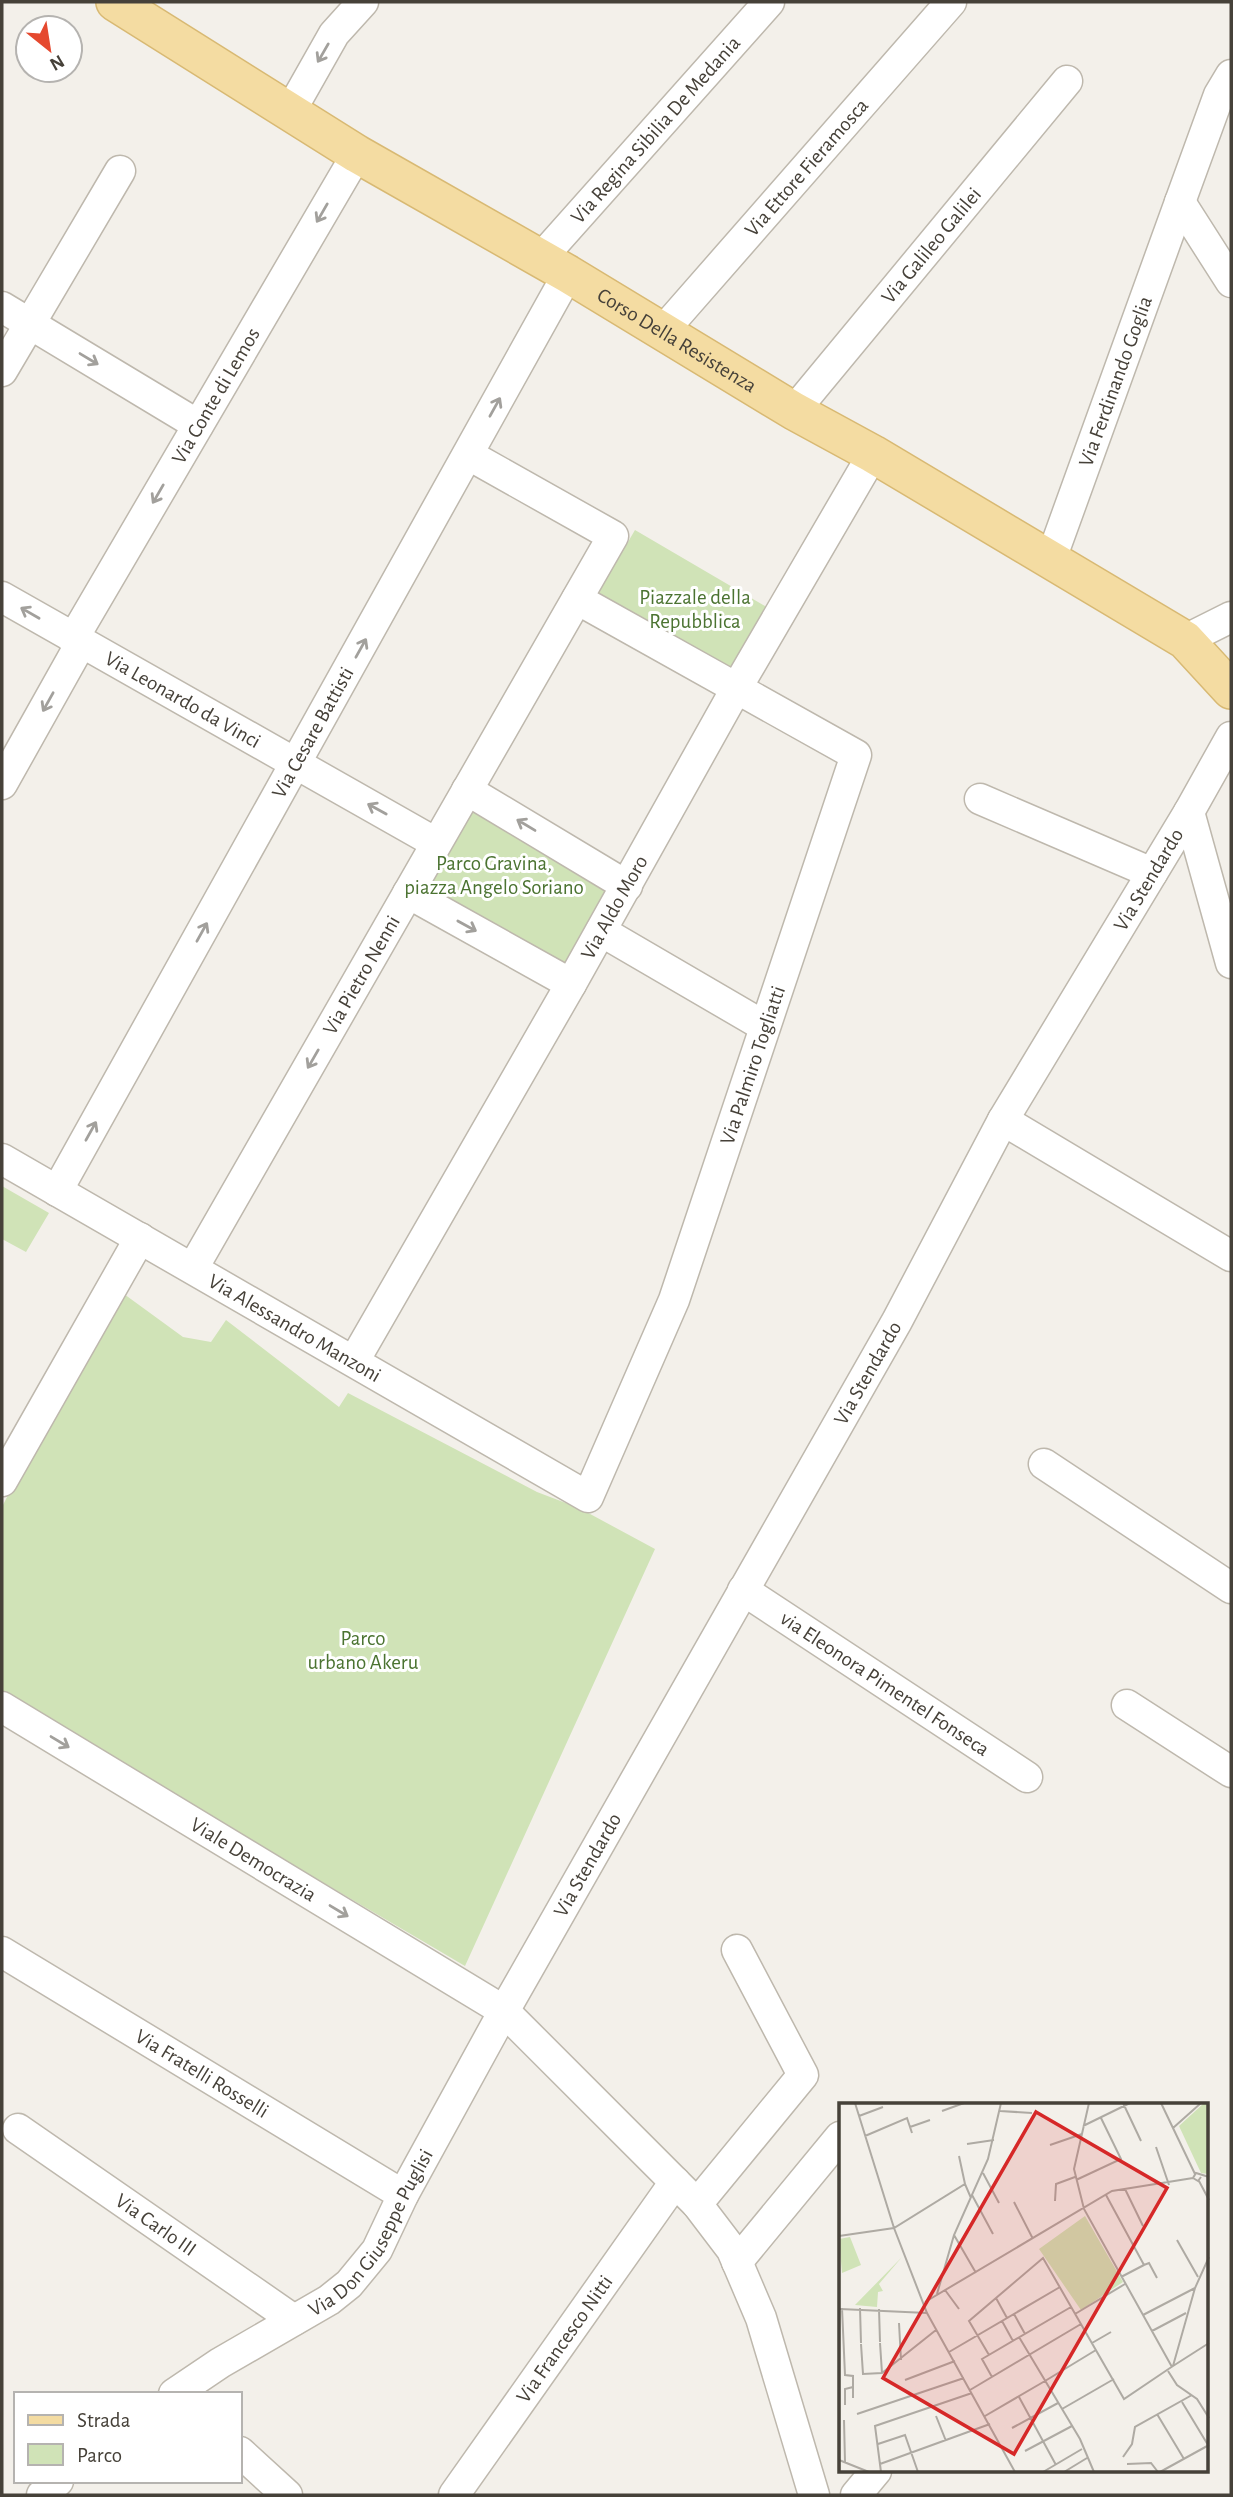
<svg xmlns="http://www.w3.org/2000/svg" width="1233" height="2497" viewBox="0 0 1233 2497" font-family="'Alegreya Sans',sans-serif">
  <rect width="100%" height="100%" fill="#f3f0ea"/>
  <path fill="#d0e3b7" d="M635 530 770 609 732 676 597 595Z
    M471 808 617 888 570 973 424 892Z
    M2 1186 49 1213 26 1252 2 1239Z
    M113 1286 183 1337 211 1342 226 1320 339 1407 348 1393 537 1492 579 1508 655 1549 465 1966 2 1694V1507Z"/>
  <g fill="none" stroke-linecap="round" stroke-linejoin="round">
    <defs>
      <g id="minor">
        <path d="M291 110 334 34 363 2"/>
        <path d="M1180 202 1231 282"/>
        <path id="s1" d="M541 258 769 2"/>
        <path d="M2 307 198 425"/>
        <path id="s2" d="M662 332 951 2"/>
        <path d="M2 371 120 171"/>
        <path id="s3" d="M794 411 1067 81"/>
        <path id="s4" d="M1051 559 1180 202 1219 95 1231 75"/>
        <path id="s5" d="M2 597 436 843"/>
        <path id="s6" d="M73 639 357 154"/>
        <path d="M1185 640 1231 617"/>
        <path d="M2 784 81 643"/>
        <path d="M467 790 627 886"/>
        <path d="M980 799 1152 873"/>
        <path d="M1189 812 1231 963"/>
        <path d="M408 893 571 984"/>
        <path d="M601 931 764 1026"/>
        <path d="M1003 1120 1231 1256"/>
        <path id="s7" d="M2 1159 588 1497 674 1300 856 755 577 599"/>
        <path id="s8" d="M57 1191 568 274"/>
        <path id="s9" d="M193 1268 613 536 469 455"/>
        <path id="s10" d="M354 1361 571 984 736 689 873 454"/>
        <path d="M1044 1464 1231 1588"/>
        <path d="M2 1481 140 1238"/>
        <path id="s11" d="M743 1590 1027 1777"/>
        <path d="M1127 1705 1231 1772"/>
        <path id="s12" d="M2 1707 504 2011 697 2204 732 2250 761 2318 814 2495"/>
        <path id="s13" d="M2 1952 403 2195"/>
        <path id="s14" d="M18 2129 294 2320"/>
        <path d="M697 2204 803 2075 737 1950"/>
        <path d="M737 2262 840 2137"/>
        <path id="s15" d="M174 2394 220 2363 329 2300 349 2284 377 2250 403 2195 504 2011 897 1321 1003 1120 1189 812 1231 737"/>
        <path d="M240 2452 287 2495"/>
        <path d="M42 2495 58 2481"/>
        <path id="s16" d="M454 2495 675 2182"/>
        <path d="M856 2495 876 2471"/>
      </g>
      <g id="major">
        <path id="s17" d="M115 2 357 154 568 274 794 411 873 454 1185 640 1231 690"/>
      </g>
    </defs>
    <use href="#minor" stroke="#beb8ad" stroke-width="33"/>
    <use href="#major" stroke="#d8b973" stroke-width="40"/>
    <use href="#minor" stroke="#fff" stroke-width="30"/>
    <use href="#major" stroke="#f4dca2" stroke-width="37"/>
  </g>
  <defs><path id="oneway-shaft" d="M-6 0H5M1.5-3L5.5 0L1.5 3" fill="none" stroke-width="1.6" stroke-linecap="round" stroke-linejoin="round" transform="scale(1.75)"/></defs>
  <g stroke="#a2a09c">
    <use href="#oneway-shaft" transform="translate(323 53) rotate(120)"/>
    <use href="#oneway-shaft" transform="translate(322 213) rotate(120)"/>
    <use href="#oneway-shaft" transform="translate(89 359) rotate(31)"/>
    <use href="#oneway-shaft" transform="translate(495 407) rotate(-61)"/>
    <use href="#oneway-shaft" transform="translate(158 494) rotate(120)"/>
    <use href="#oneway-shaft" transform="translate(30 613) rotate(-150)"/>
    <use href="#oneway-shaft" transform="translate(361 648) rotate(-61)"/>
    <use href="#oneway-shaft" transform="translate(48 702) rotate(119)"/>
    <use href="#oneway-shaft" transform="translate(377 809) rotate(-151)"/>
    <use href="#oneway-shaft" transform="translate(526 825) rotate(-149)"/>
    <use href="#oneway-shaft" transform="translate(467 926) rotate(29)"/>
    <use href="#oneway-shaft" transform="translate(202 932) rotate(-61)"/>
    <use href="#oneway-shaft" transform="translate(313 1059) rotate(120)"/>
    <use href="#oneway-shaft" transform="translate(91 1131) rotate(-61)"/>
    <use href="#oneway-shaft" transform="translate(60 1742) rotate(31)"/>
    <use href="#oneway-shaft" transform="translate(339 1911) rotate(31)"/>
  </g>
  <g text-anchor="middle" stroke-width="6" stroke-linejoin="round" paint-order="stroke">
    <g font-size="21" fill="#464139" stroke="#fff">
      <text dy="7" stroke="none"><textPath href="#s1" startOffset="172">Via Regina Sibilia De Medania</textPath></text>
      <text dy="7" stroke="none"><textPath href="#s2" startOffset="219">Via Ettore Fieramosca</textPath></text>
      <text dy="7" stroke="none"><textPath href="#s3" startOffset="215">Via Galileo Galilei</textPath></text>
      <text dy="7" stroke="none"><textPath href="#s17" startOffset="656">Corso Della Resistenza</textPath></text>
      <text dy="7" stroke="none"><textPath href="#s4" startOffset="189">Via Ferdinando Goglia</textPath></text>
      <text dy="7" stroke="none"><textPath href="#s6" startOffset="282">Via Conte di Lemos</textPath></text>
      <text dy="7" stroke="none"><textPath href="#s5" startOffset="208">Via Leonardo da Vinci</textPath></text>
      <text dy="7" stroke="none"><textPath href="#s8" startOffset="525">Via Cesare Battisti</textPath></text>
      <text dy="7" stroke="none"><textPath href="#s15" startOffset="1824">Via Stendardo</textPath></text>
      <text dy="7" stroke="none"><textPath href="#s10" startOffset="523">Via Aldo Moro</textPath></text>
      <text dy="7" stroke="none"><textPath href="#s9" startOffset="338">Via Pietro Nenni</textPath></text>
      <text dy="7" stroke="none"><textPath href="#s7" startOffset="1139">Via Palmiro Togliatti</textPath></text>
      <text dy="7" stroke="none"><textPath href="#s7" startOffset="338">Via Alessandro Manzoni</textPath></text>
      <text dy="7" stroke="none"><textPath href="#s15" startOffset="1256">Via Stendardo</textPath></text>
      <text dy="7" stroke="none"><textPath href="#s11" startOffset="170">via Eleonora Pimentel Fonseca</textPath></text>
      <text dy="7" stroke="none"><textPath href="#s12" startOffset="294">Viale Democrazia</textPath></text>
      <text dy="7" stroke="none"><textPath href="#s15" startOffset="690">Via Stendardo</textPath></text>
      <text dy="7" stroke="none"><textPath href="#s13" startOffset="234">Via Fratelli Rosselli</textPath></text>
      <text dy="7" stroke="none"><textPath href="#s14" startOffset="168">Via Carlo III</textPath></text>
      <text dy="7" stroke="none"><textPath href="#s15" startOffset="261">Via Don Giuseppe Puglisi</textPath></text>
      <text dy="7" stroke="none"><textPath href="#s16" startOffset="191">Via Francesco Nitti</textPath></text>
    </g>
    <g font-size="21" fill="#4b7331" stroke="#fff">
      <text x="695" y="604">Piazzale della<tspan x="695" dy="24">Repubblica</tspan></text>
      <text x="494" y="870">Parco Gravina,<tspan x="494" dy="24">piazza Angelo Soriano</tspan></text>
      <text x="363" y="1645">Parco<tspan x="363" dy="24">urbano Akeru</tspan></text>
    </g>
  </g>
  <g transform="translate(839 2103)">
    <rect width="369" height="369" fill="#f3f0ea"/>
    <path d="M365 0H369V71L362 70 340 23ZM246 113 284 179 242 207 200 146ZM11 134 22 162 3 170 0 136ZM63 154 40 181 44 188 39 189 38 204 16 202Z" fill="#d0e3b7"/>
    <path fill="none" stroke="#aeaaa3" stroke-width="2" d="M16 0 55 125 88 210 176 369M250 0 235 66 245 106 333 264M284 0 302 38M322 0 356 71M103 8 125 0M161 8 193 10M20 13 44 4M244 23 291 0M71 24 91 17M334 25 362 0M26 33 68 15 73 30M128 41 155 37M211 42 243 31M317 44 330 82M120 53 126 81M144 70 160 100M362 74 359 78 354 75 357 70 370 74M237 77 282 56 262 15M360 78 370 97M286 86 304 123M133 92 154 131M267 92 305 162 310 160 318 175M216 98 217 81 236 74M175 99 194 136M115 132 137 170M0 133 55 125 126 81 132 95M338 137 359 174M282 174 305 162M106 187 120 206M98 191 115 132 149 56 162 0M157 195 168 215M86 199 273 88 354 75M3 205 6 272 14 273V295M21 205 22 240M1 206 88 210M40 206 41 239M175 211 186 231M236 211 286 181M304 212 356 185M163 218 174 238M60 220 62 257M313 228 347 210M180 234 241 336 255 369M41 240 43 270M253 240 272 229M22 241 24 271 43 270 97 227M110 249 221 184M150 252 130 218 204 155 285 296 334 263 356 185 370 154M334 263 370 240M329 268 338 282 358 296 370 315M153 274 143 256 232 204M66 277 116 258M206 278 257 247M131 287 242 221M180 294 217 362M343 299 369 342M6 302V286L14 284M223 306 275 276M18 311 125 275M318 311 345 356M97 313 107 338M146 313 206 278M5 317 6 359M173 325 219 300M39 341 66 332 79 369M186 348 233 323M284 354 293 341 296 324 353 292M0 357 30 369M41 361 151 321M288 361 312 360 319 369M42 369 36 323 133 290M204 369 243 346M225 369 248 355M321 369 370 342"/>
    <path fill="#d62828" fill-opacity="0.15" stroke="#d62828" stroke-width="3.5" d="M197 9 328 85 175 351 44 275Z"/>
    <rect width="369" height="369" fill="none" stroke="#464139" stroke-width="3.5"/>
  </g>
  <rect width="1233" height="2497" fill="none" stroke="#464139" stroke-width="7"/>
  <rect x="14" y="2392" width="228" height="91" fill="#ffffff" stroke="#b5b3b0" stroke-width="2"/>
  <rect x="28" y="2415" width="35" height="10" fill="#f4dca2" stroke="#b5b3b0" stroke-width="2"/>
  <text x="77" y="2427" font-size="21" fill="#464139">Strada</text>
  <rect x="28" y="2444" width="35" height="21" fill="#d0e3b7" stroke="#b5b3b0" stroke-width="2"/>
  <text x="77" y="2462" font-size="21" fill="#464139">Parco</text>
  <g transform="translate(49 49) rotate(150)"><circle r="33" fill="#ffffff" stroke="#b5b3b0" stroke-width="2"/>
  <path d="M0-5L12 26L0 18L-12 26Z" fill="#e5492f"/>
  <text y="-10" font-size="19" font-weight="bold" text-anchor="middle" fill="#464139">N</text>
  </g>
</svg>
